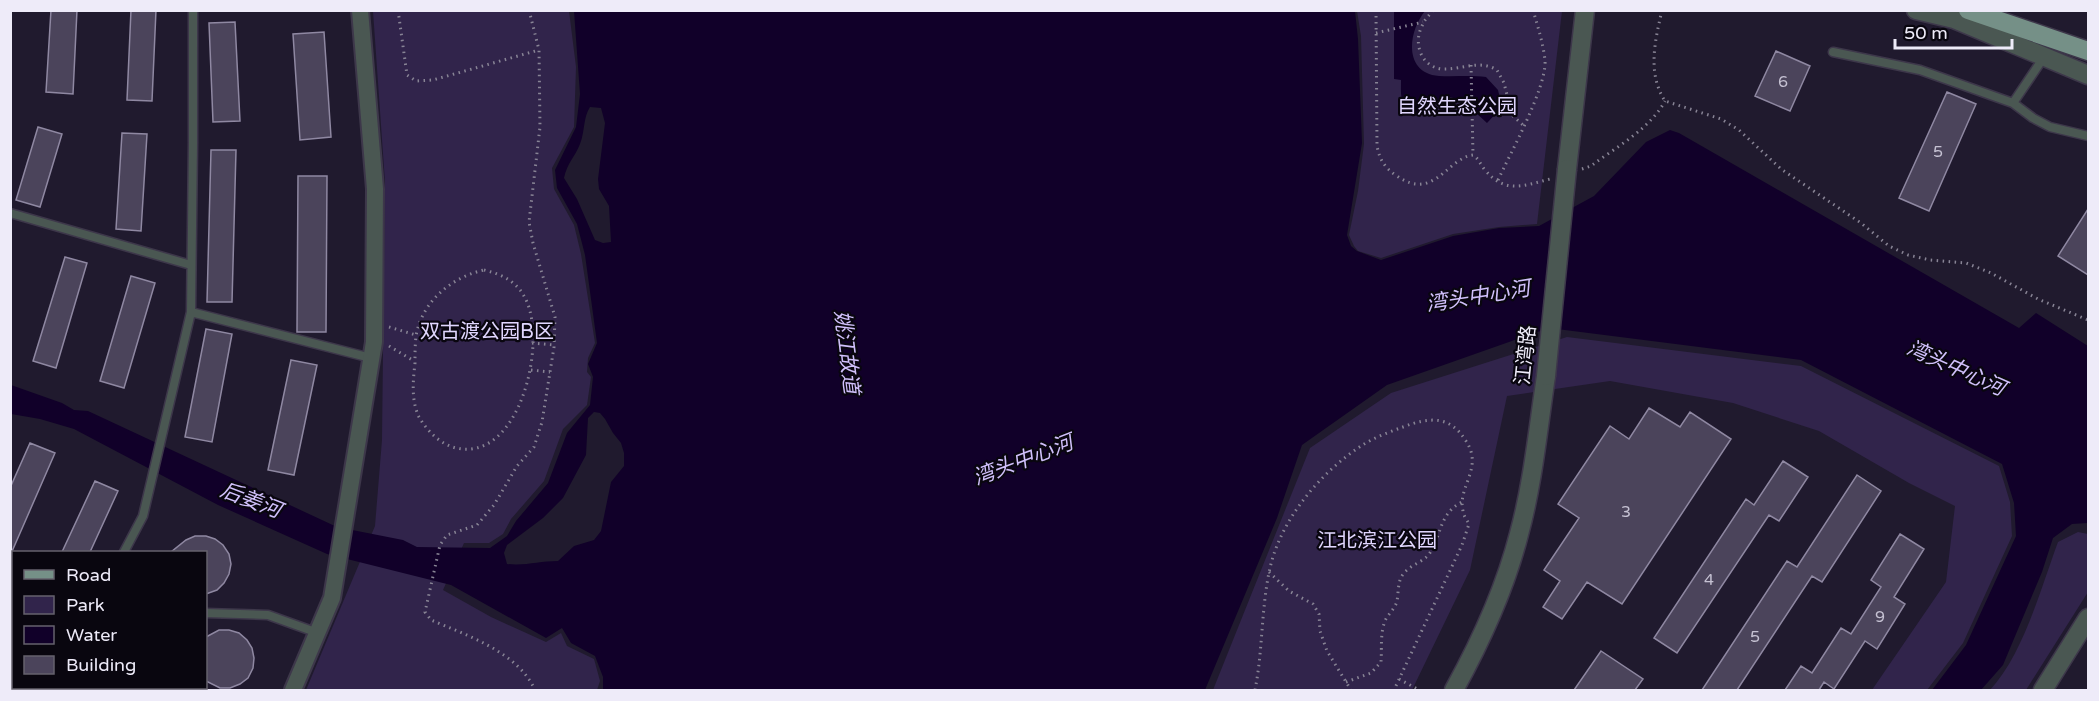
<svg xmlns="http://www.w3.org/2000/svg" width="2099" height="701" viewBox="0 0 2099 701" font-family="'Varela Round','Noto Sans SC',sans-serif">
  <rect width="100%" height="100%" fill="#201a2e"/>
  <path fill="#31244b" d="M373 11H569L576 67 574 127 552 168 554 189 574 225 581 254 595 343 588 358 587 372 591 377 587 405 563 429 544 481 511 519 503 534 489 543H464L443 590 491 617 546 642 561 633 567 646 594 659 600 681 597 690H306L375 526 382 440 385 182Z
    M1357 11H1562L1537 224 1499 227 1453 234 1381 258 1358 251 1354 246 1349 235 1358 191 1364 144 1361 36Z
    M1567 337 1801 366 1999 466 2010 502 2012 536 1963 643 1927 690H1872L1946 582 1955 506 1909 483 1819 431 1733 403 1610 381 1507 396 1470 570 1412 690H1213L1310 448 1391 393Z
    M2078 532 2088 534V592L2026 690H1990C2023 655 2041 588 2058 542Z"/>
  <path fill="#110029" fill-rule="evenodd" d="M574 11H1355L1358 39 1362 143 1347 235 1351 246 1357 251 1381 260 1453 236 1499 228 1539 226 1594 196 1646 142 1670 130 1679 133 2019 328 2036 313 2088 346V523L2072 524 2053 538 2042 572 2003 665 1981 690H1932L1966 645 2016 536 2014 503 2002 464 1801 360 1549 328 1387 385 1302 445 1277 518 1205 690H603V677L595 656 571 643 562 628 546 638 451 585 327 554 218 505 74 429 40 419 11 414V385L62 403 74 410 88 411 337 527 403 540 417 547 490 548 507 536 516 521 548 483 567 433 590 405 593 377 588 364 597 343 585 255 577 224 557 188 555 170 576 127 580 94ZM590 107 601 108 605 123 598 179 599 189 609 206 611 242 603 243 595 240 577 199 564 178C567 163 575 157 580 144 585 131 583 118 590 107ZM594 412 600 413 605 419 613 433 621 443 624 453V466L611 482 601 531 594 540 574 546 558 561C539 561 526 566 507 564L504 553 507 545 543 518 563 498 586 455 588 418Z
    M1394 11H1425C1408 32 1403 73 1439 76 1455 77 1470 75 1486 77L1498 90 1502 107 1487 123 1462 100 1449 97 1436 104 1426 113H1414C1399 102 1401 97 1401 80L1394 79Z"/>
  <path fill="#4b445b" stroke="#8f88a2" stroke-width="1.5" d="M51 10H77L73 94 46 92Z
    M131 10H156L152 101 127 100Z
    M235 22 240 121 213 122 209 23Z
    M324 32 331 137 300 140 293 34Z
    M1776 51 1810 66 1790 111 1755 96Z
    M1947 92 1976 104 1929 211 1899 198Z
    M38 127 62 134 40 207 16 200Z
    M122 133 147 134 141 231 116 229Z
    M211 150H236L232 302H207Z
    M298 176H327L326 332H297Z
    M2088 209V275L2058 256Z
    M65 257 87 263 56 368 33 361Z
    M131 276 155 283 124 388 100 381Z
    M206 329 232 334 212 442 185 437Z
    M291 360 317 365 294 475 268 470Z
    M1649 408 1680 427 1690 412 1731 439 1622 604 1587 582 1562 619 1543 607 1560 581 1544 570 1579 518 1558 504 1610 426 1629 439Z
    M30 443 55 453 10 556V488Z
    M1783 461 1808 477 1779 521 1769 515 1677 653 1654 638 1746 499 1754 505Z
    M1857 475 1881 491 1822 582 1812 576 1737 690H1702L1787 561 1797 567Z
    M95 481 118 491 90 552H62Z
    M1900 534 1924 549 1894 597 1905 604 1877 649 1865 641 1834 689 1824 682 1819 690H1785L1801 666 1812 673 1841 628 1851 634 1881 587 1871 580Z
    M195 536H206L215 539 223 545 229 554 231 564 229 574 224 583 217 590 206 594V552H171L186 540Z
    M219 630H229L239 633 247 640 252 648 254 658 253 668 248 678 240 684 230 688H220L206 681V637Z
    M1601 651 1643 679 1635 690H1574Z"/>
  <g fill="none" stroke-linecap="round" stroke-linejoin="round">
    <defs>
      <path id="service" d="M1833 52 1920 70 2013 103
        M2044 57 2013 103 2033 118 2050 127 2088 136
        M10 213 191 265
        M191 312 371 358
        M124 552 143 516 191 312 193 142V10
        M10 571 14 573
        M206 613 268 615 318 633
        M49 690 51 688"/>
      <path id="minor" d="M293 690 332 598 374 342 375 189 360 10"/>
      <path id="tertiary" d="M1916 10 1954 19 2088 75
        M1567 169 1585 10
        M1454 690C1481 641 1505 589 1519 534 1533 483 1538 429 1546 376
        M2043 690 2088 618"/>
      <path id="primary" d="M1968 10 2088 51"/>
    </defs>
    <use href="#service" stroke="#3d374a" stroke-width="11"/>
    <use href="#minor" stroke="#3d374a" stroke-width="20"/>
    <use href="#tertiary" stroke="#3d374a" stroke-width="21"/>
    <use href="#primary" stroke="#3d374a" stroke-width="21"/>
    <path stroke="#888495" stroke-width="3" stroke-dasharray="1.5 4.5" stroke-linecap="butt" d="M398 10 407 75 416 81 433 80 539 50
      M529 10 539 50 540 127 529 222 533 243 555 317 554 347 542 422 534 447 517 466 494 505 477 525 447 535 440 545 425 612 431 620C466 635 518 652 535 690
      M1376 10 1377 146C1380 161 1385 168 1397 176 1434 202 1447 158 1473 155 1479 159 1480 164 1485 170 1505 194 1523 186 1550 179
      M1433 10C1429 16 1424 20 1422 26 1413 43 1421 67 1442 69 1462 70 1479 59 1497 70L1504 83 1512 115 1524 126
      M1662 10C1655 41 1647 73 1665 101L1721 119 1739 130 1781 169 1861 223 1889 246 1908 255 1930 260 1966 263 1991 273 2038 299 2088 320
      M1376 33 1423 22
      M1471 65 1473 155
      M1582 169 1591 166C1616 147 1650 129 1665 101
      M1498 180C1510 154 1547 87 1545 60 1543 43 1538 27 1533 10
      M484 270C500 274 515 280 524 296 549 338 521 463 456 448 440 444 427 431 419 417 411 400 413 381 415 363 415 354 415 345 416 336 422 301 452 277 484 270Z
      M389 327 416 335
      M532 343 554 345
      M389 346 414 361
      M531 370 550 372
      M1269 572 1289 591 1313 604 1319 614 1320 631 1327 651 1351 690
      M1399 679 1419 690
      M1346 682 1371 673 1381 662C1382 649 1380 633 1385 621 1388 614 1395 609 1397 601 1399 590 1397 579 1406 571 1414 563 1426 561 1431 551 1442 532 1440 513 1462 502
      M1255 690C1263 650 1261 608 1270 568 1281 519 1320 473 1361 446 1373 438 1389 432 1403 427 1429 417 1450 415 1466 441 1484 468 1457 487 1463 511 1463 515 1467 520 1469 524L1462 545 1394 690"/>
    <use href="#service" stroke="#4a5752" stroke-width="8"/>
    <use href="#minor" stroke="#4a5752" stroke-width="16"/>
    <use href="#tertiary" stroke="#4a5752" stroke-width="18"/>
    <use href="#primary" stroke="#759087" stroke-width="18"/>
    <defs>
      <path id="tertiary-bridge" d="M1546 376 1567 169"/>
    </defs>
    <use href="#tertiary-bridge" stroke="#3d374a" stroke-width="21" stroke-linecap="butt"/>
    <use href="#tertiary-bridge" stroke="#4a5752" stroke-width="18"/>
  </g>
  <g text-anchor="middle" stroke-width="4.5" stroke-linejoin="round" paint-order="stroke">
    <g font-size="16" fill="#c5c1d2">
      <text x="1783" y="87">6</text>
      <text x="1938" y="157">5</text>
      <text x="1626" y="517">3</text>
      <text x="1709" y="585">4</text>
      <text x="1880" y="622">9</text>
      <text x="1755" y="642">5</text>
    </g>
    <g font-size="20" fill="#e0d6fe" stroke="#09060f">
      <text x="1457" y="113">自然生态公园</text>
      <text x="487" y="338">双古渡公园B区</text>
      <text x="1377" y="547">江北滨江公园</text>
    </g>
    <g font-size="20" fill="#eeebf9" stroke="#09060f">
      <text transform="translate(1525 355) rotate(-84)" y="7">江湾路</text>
    </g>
    <g font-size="21" font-style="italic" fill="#d0c0fb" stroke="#09060f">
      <text transform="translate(1478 296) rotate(-9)" y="7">湾头中心河</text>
      <text transform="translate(847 352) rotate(83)" y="7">姚江故道</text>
      <text transform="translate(1956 368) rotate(24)" y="7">湾头中心河</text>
      <text transform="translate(1023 460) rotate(-21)" y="7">湾头中心河</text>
      <text transform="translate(251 500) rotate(21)" y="7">后姜河</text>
    </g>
  </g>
  <rect width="2099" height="701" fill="none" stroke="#eeebf9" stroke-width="24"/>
  <rect x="12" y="551" width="195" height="138" fill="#09060f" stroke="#65626d" stroke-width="1.5"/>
  <rect x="24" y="570" width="30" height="9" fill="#759087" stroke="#65626d" stroke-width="1.5"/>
  <text x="66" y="581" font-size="18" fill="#eeebf9">Road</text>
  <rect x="24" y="596" width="30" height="18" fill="#31244b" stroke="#65626d" stroke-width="1.5"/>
  <text x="66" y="611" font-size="18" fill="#eeebf9">Park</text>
  <rect x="24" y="626" width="30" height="18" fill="#110029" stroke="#65626d" stroke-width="1.5"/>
  <text x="66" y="641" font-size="18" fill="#eeebf9">Water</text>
  <rect x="24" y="656" width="30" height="18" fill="#4b445b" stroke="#65626d" stroke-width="1.5"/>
  <text x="66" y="671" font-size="18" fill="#eeebf9">Building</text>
  <path d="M1895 39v9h117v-9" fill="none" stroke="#eeebf9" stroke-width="3"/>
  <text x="1904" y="39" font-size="18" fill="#eeebf9" stroke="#09060f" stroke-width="4.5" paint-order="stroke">50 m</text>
</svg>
